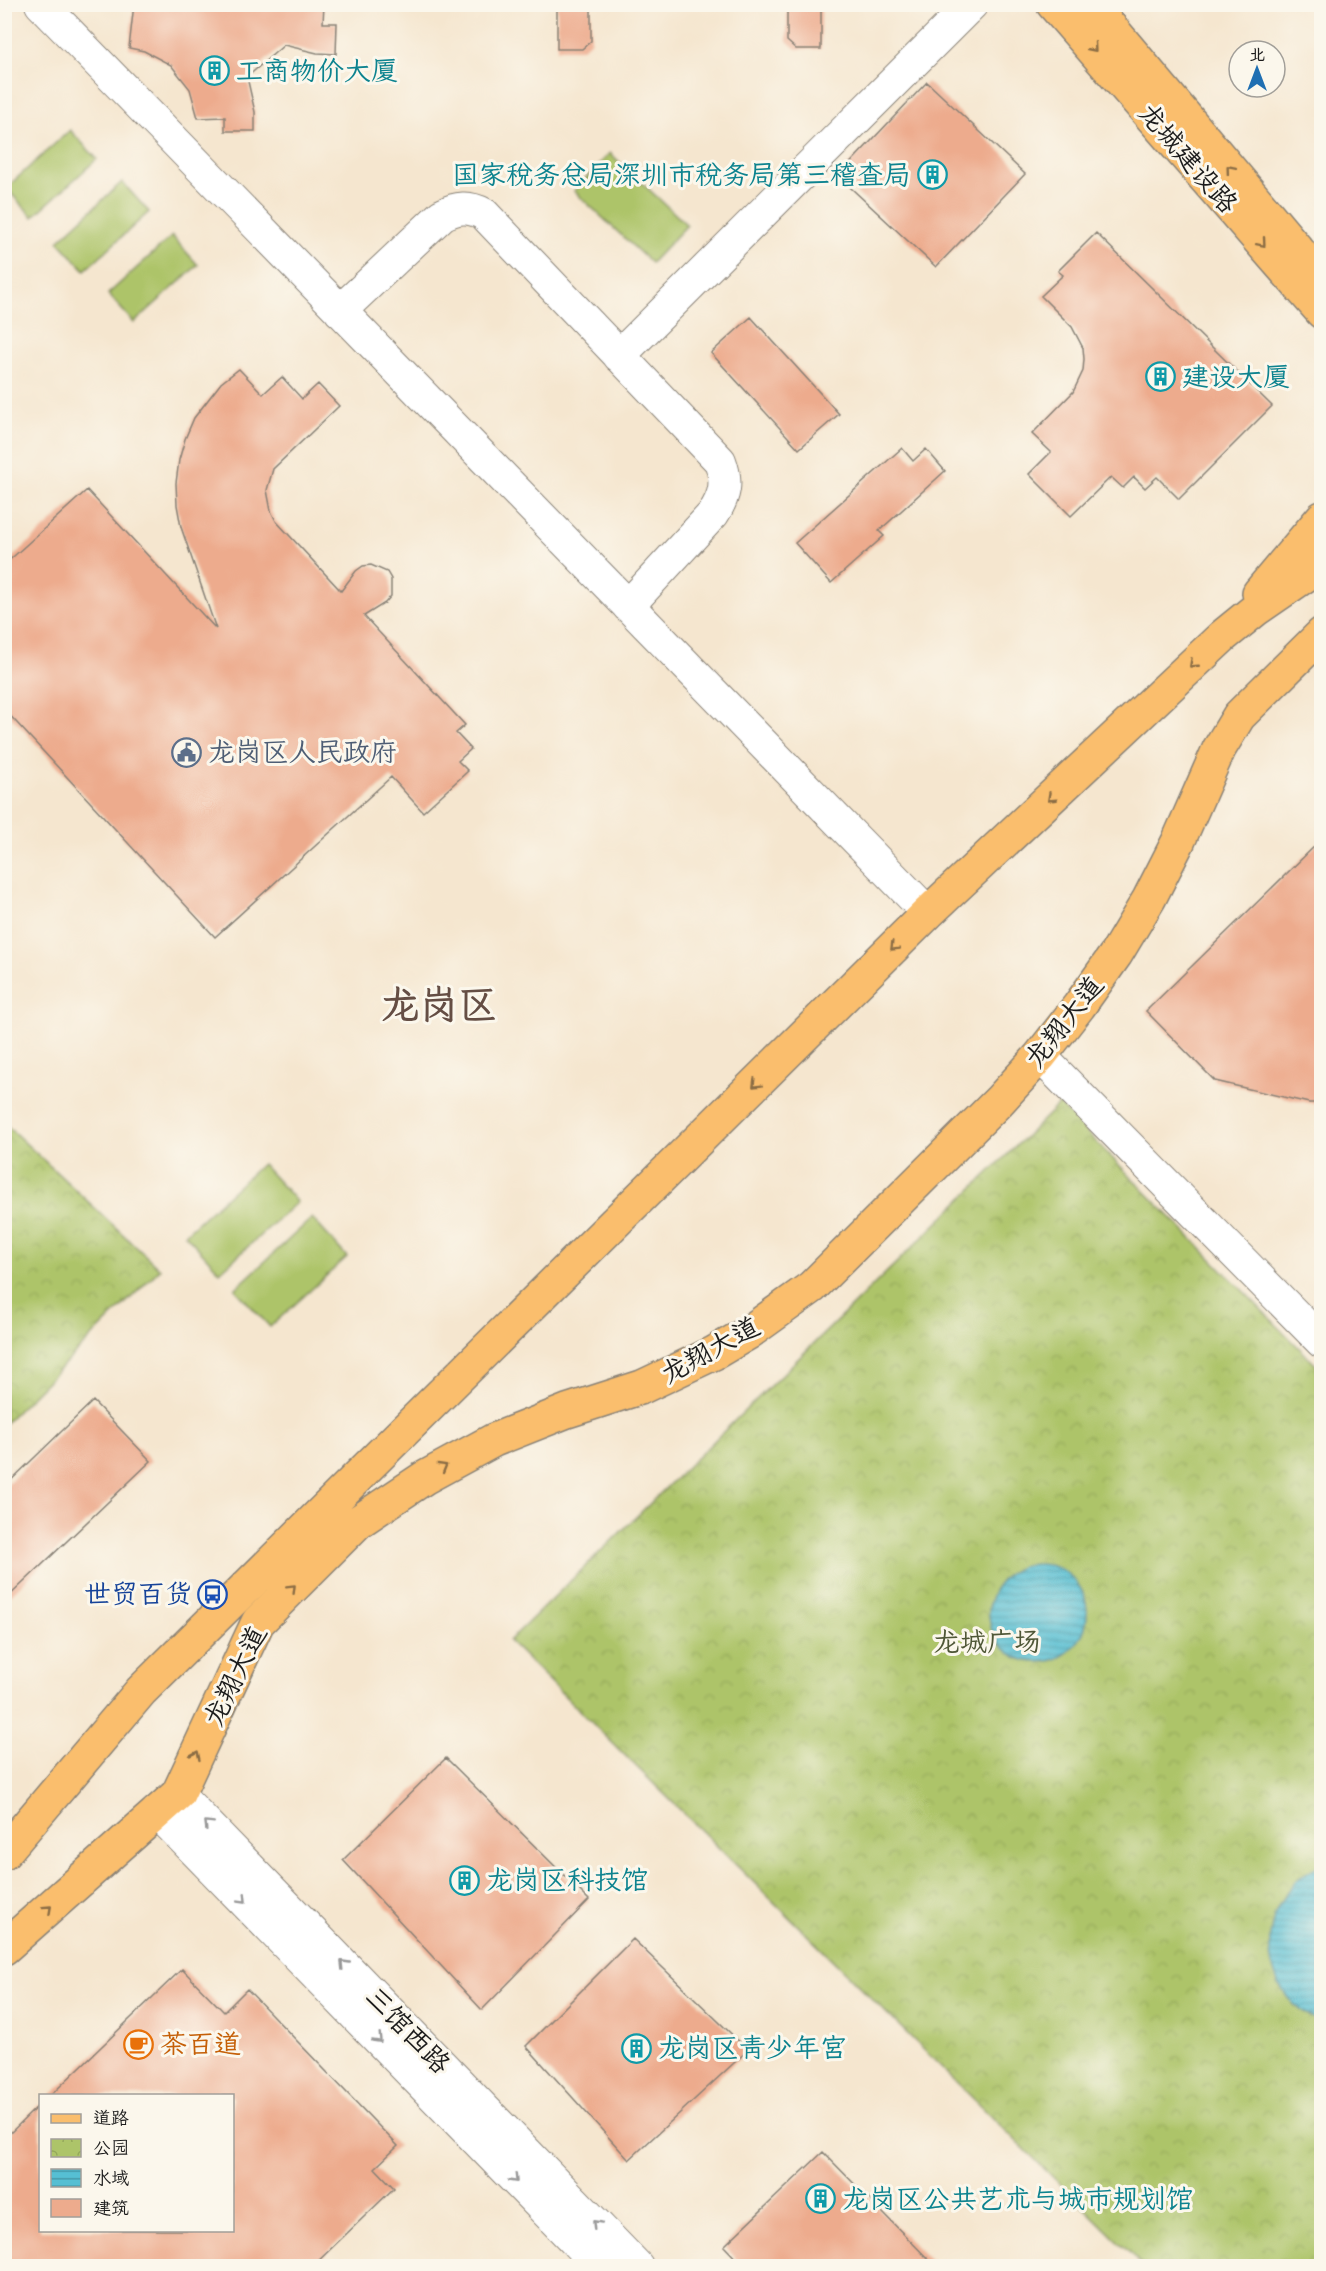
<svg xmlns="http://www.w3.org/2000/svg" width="1326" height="2271" viewBox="0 0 1326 2271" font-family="'Indie Flower','LXGW WenKai TC',sans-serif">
  <defs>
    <pattern id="park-crowns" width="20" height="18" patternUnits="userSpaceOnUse" patternTransform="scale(1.5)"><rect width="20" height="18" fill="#adc469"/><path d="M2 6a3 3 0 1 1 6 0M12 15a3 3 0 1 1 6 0" fill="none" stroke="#94a85a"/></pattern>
    <pattern id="water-rules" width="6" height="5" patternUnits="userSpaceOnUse" patternTransform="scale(1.5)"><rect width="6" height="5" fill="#56bfd3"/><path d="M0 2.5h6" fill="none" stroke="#469aaa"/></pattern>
  </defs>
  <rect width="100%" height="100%" fill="#fbf7ec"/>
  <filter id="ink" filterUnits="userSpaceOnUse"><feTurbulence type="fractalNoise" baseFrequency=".0167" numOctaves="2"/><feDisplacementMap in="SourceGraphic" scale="12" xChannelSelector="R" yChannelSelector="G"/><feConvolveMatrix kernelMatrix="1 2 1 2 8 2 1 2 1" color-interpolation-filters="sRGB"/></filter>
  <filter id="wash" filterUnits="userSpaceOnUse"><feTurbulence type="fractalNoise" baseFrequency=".008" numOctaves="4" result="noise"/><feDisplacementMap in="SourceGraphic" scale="24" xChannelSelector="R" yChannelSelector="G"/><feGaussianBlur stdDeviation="1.35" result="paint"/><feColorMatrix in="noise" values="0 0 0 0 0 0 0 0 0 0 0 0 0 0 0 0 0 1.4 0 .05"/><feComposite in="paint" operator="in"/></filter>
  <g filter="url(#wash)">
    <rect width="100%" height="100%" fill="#f5e6cf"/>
    <path fill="#adc469" stroke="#647042" stroke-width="1.5" d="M70 130 97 159 33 217 6 188Z
      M610 153 687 225 651 263 574 191Z
      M122 182 149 212 85 270 58 241Z
      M172 236 198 265 134 323 108 294Z
      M262 1164 297 1202 220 1272 185 1234Z
      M312 1218 347 1257 270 1327 235 1289Z"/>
    <path fill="url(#park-crowns)" stroke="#647042" stroke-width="1.5" d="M1059 1104 1321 1370V2266H1143L509 1641Z
      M5 1124 160 1269 5 1423H4Z"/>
    <path fill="url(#water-rules)" stroke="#396e78" stroke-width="1.5" d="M989 1613a49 49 0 1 1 98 0a49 49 0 1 1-98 0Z
      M1321 1865H1322L1321 2023C1306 2015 1292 2005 1283 1991 1255 1947 1273 1884 1321 1865Z"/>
    <g id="blocks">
      <path fill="#edab8d" d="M134 4H324L323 23H337L336 54 317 53 284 45 247 77 255 112V131H225V117L198 118 190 89 171 65 144 51 129 48Z
        M557 4H591V41L582 49H557Z
        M787 4H821V49H796L787 41Z
        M927 82 1025 174 936 267 838 176Z
        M1096 233 1272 406 1179 499 1157 477 1145 488 1134 477 1123 488 1111 477 1071 516 1029 474 1051 452 1032 434 1073 392 1083 371 1084 359 1083 348 1072 327 1041 296 1063 275 1058 271Z
        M751 317 839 414 799 449 711 353Z
        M239 369 263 394 282 377 302 399 318 384 339 406 273 469 267 490 271 511 276 521 341 591 356 571 363 566 371 565 387 572 391 579V596L385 603 364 616 465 725 456 733 471 749 458 761 468 771 423 812 391 777 215 937 4 709V565L87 490 216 629 181 527 177 505 176 483 179 460 185 439 194 418 221 383Z
        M902 448 913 461 926 449 945 471 879 531 884 536 831 583 795 543Z
        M1322 839V1103H1309L1215 1081 1146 1011Z
        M93 1401 151 1461 4 1601V1487Z
        M446 1758 589 1900 482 2010 343 1860Z
        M633 1939 748 2050 629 2160 526 2046Z
        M182 1969 224 2012 247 1989 398 2146 375 2168 394 2188 313 2266H4V2139L40 2104V2230H232V2096H50Z
        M823 2152 935 2266H743L724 2246Z"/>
    </g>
  </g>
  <g filter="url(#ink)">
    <use href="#blocks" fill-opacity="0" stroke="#888176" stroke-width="1.5"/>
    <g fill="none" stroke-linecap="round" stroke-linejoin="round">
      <defs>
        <path id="minor" d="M41 4 928 913
          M340 311 442 215C457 207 469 206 484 214L720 461C728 482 725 496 713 514L628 606
          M619 356 972 4
          M1040 1056 1322 1342
          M178 1794 637 2266
          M157 1812 599 2266"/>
        <path id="major" d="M1053 4 1322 312
          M1091 4 1316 272
          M1259 593 1322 518
          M4 1853 141 1691 928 913 1223 636 1255 610 1322 564
          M4 1948 178 1794 258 1622 358 1522 424 1478 494 1440 567 1411 642 1387 714 1353 748 1333 812 1287 999 1101 1040 1056 1079 1006 1116 954 1149 899 1178 842 1219 749 1239 716 1322 634"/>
      </defs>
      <use href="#minor" stroke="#888176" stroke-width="34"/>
      <use href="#major" stroke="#888176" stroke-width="36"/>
      <use href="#minor" stroke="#fff" stroke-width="32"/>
      <use href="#major" stroke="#fabe6d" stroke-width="33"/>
    </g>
    <defs><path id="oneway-chevron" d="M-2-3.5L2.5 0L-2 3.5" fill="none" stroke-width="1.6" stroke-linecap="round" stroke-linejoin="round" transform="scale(1.5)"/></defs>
    <g stroke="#8b6d44">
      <use href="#oneway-chevron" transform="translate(1093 48) rotate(49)"/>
      <use href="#oneway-chevron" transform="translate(1230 169) rotate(-130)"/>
      <use href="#oneway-chevron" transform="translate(1262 243) rotate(49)"/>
      <use href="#oneway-chevron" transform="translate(1193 664) rotate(137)"/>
      <use href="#oneway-chevron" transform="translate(1051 798) rotate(137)"/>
      <use href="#oneway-chevron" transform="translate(894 947) rotate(135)"/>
      <use href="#oneway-chevron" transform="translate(756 1084) rotate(135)"/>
      <use href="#oneway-chevron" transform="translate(443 1467) rotate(-30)"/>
      <use href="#oneway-chevron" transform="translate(292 1588) rotate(-45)"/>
      <use href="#oneway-chevron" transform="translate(196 1755) rotate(-65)"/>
      <use href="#oneway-chevron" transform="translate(48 1909) rotate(-42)"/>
    </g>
    <g stroke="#999">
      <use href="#oneway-chevron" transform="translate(208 1824) rotate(-135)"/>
      <use href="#oneway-chevron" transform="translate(243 1899) rotate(46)"/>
      <use href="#oneway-chevron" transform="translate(344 1964) rotate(-134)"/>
      <use href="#oneway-chevron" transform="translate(378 2039) rotate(46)"/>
      <use href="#oneway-chevron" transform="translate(514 2179) rotate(46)"/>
      <use href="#oneway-chevron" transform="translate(596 2224) rotate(-134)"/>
    </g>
  </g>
  <defs>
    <symbol id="building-ring" viewBox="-11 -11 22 22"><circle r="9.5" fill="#fbf7ec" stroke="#0f9aa8" stroke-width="1.5"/><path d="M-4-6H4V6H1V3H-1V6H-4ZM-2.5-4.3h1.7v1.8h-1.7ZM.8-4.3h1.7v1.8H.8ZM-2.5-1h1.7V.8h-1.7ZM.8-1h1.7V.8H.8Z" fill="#0f9aa8"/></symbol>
    <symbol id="civic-ring" viewBox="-11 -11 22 22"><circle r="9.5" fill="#fbf7ec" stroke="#5c6f8a" stroke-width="1.5"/><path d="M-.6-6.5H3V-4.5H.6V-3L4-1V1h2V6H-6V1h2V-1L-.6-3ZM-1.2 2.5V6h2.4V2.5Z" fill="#5c6f8a"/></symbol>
    <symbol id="bus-ring" viewBox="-11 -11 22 22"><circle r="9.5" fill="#fbf7ec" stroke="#1a4fb4" stroke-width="1.5"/><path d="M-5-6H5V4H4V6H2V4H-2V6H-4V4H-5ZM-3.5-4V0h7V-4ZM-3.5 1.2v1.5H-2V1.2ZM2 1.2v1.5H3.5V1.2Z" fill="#1a4fb4"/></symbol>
    <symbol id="cafe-ring" viewBox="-11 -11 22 22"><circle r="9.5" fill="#fbf7ec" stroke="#e8710a" stroke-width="1.5"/><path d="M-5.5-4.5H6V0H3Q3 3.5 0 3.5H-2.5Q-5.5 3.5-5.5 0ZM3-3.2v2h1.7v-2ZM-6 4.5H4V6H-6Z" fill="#e8710a"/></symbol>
  </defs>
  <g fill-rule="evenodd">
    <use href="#building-ring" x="198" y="54" width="33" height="33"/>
    <use href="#building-ring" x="916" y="158" width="33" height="33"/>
    <use href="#building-ring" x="1144" y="360" width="33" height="33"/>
    <use href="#civic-ring" x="170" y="736" width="33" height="33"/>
    <use href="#bus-ring" x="196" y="1578" width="33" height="33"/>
    <use href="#building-ring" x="448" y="1864" width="33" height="33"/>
    <use href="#cafe-ring" x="122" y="2028" width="33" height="33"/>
    <use href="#building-ring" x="620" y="2032" width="33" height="33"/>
    <use href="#building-ring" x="804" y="2182" width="33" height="33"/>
  </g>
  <g text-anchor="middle" stroke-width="6" stroke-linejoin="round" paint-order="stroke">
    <g font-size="27" fill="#0d838f" stroke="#fbf7ec" text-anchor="start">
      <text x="236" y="80">工商物价大厦</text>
      <text x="911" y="184" text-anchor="end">国家税务总局深圳市税务局第三稽查局</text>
      <text x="1182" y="386">建设大厦</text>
      <text x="486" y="1889">龙岗区科技馆</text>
      <text x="658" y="2057">龙岗区青少年宫</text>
      <text x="842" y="2208">龙岗区公共艺术与城市规划馆</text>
    </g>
    <g font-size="27" fill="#1c1c1c" stroke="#fbf7ec">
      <text transform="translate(1188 158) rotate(49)" y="9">龙城建设路</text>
      <text transform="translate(1064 1022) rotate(-52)" y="9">龙翔大道</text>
      <text transform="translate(710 1350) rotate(-29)" y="9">龙翔大道</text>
      <text transform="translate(235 1676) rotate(-64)" y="9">龙翔大道</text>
      <text transform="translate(408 2030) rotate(46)" y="9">三馆西路</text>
    </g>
    <g font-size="27" fill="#4e5e75" stroke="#fbf7ec" text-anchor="start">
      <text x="208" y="761">龙岗区人民政府</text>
    </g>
    <g font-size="27" fill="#164399" stroke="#fbf7ec" text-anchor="end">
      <text x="192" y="1603">世贸百货</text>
    </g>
    <g font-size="27" fill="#4f5737" stroke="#fbf7ec">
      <text x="987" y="1651">龙城广场</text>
    </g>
    <g font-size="27" fill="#c56008" stroke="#fbf7ec" text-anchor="start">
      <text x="160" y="2053">茶百道</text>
    </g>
    <g font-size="39" font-weight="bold" fill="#654e44" stroke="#fbf7ec">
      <text x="439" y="1018">龙岗区</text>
    </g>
  </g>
  <rect width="1326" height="2271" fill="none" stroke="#fbf7ec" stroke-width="24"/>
  <rect x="39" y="2094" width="195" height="138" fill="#fbf7ec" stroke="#a29f99" stroke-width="1.5"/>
  <rect x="51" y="2114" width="30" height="9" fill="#fabe6d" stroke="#a29f99" stroke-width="1.5"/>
  <text x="93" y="2124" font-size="18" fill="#1c1c1c">道路</text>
  <rect x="51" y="2139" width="30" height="18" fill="url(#park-crowns)" stroke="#a29f99" stroke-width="1.5"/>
  <text x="93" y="2154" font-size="18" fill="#1c1c1c">公园</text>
  <rect x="51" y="2169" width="30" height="18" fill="url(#water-rules)" stroke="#a29f99" stroke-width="1.5"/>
  <text x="93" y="2184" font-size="18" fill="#1c1c1c">水域</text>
  <rect x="51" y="2199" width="30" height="18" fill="#edab8d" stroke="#a29f99" stroke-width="1.5"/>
  <text x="93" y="2214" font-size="18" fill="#1c1c1c">建筑</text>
  <g transform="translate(1257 69)"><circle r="28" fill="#fbf7ec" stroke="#a29f99" stroke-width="1.5"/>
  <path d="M0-4.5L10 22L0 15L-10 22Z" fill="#1f6fb2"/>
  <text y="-9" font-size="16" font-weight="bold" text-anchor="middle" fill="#1c1c1c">北</text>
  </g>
</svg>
